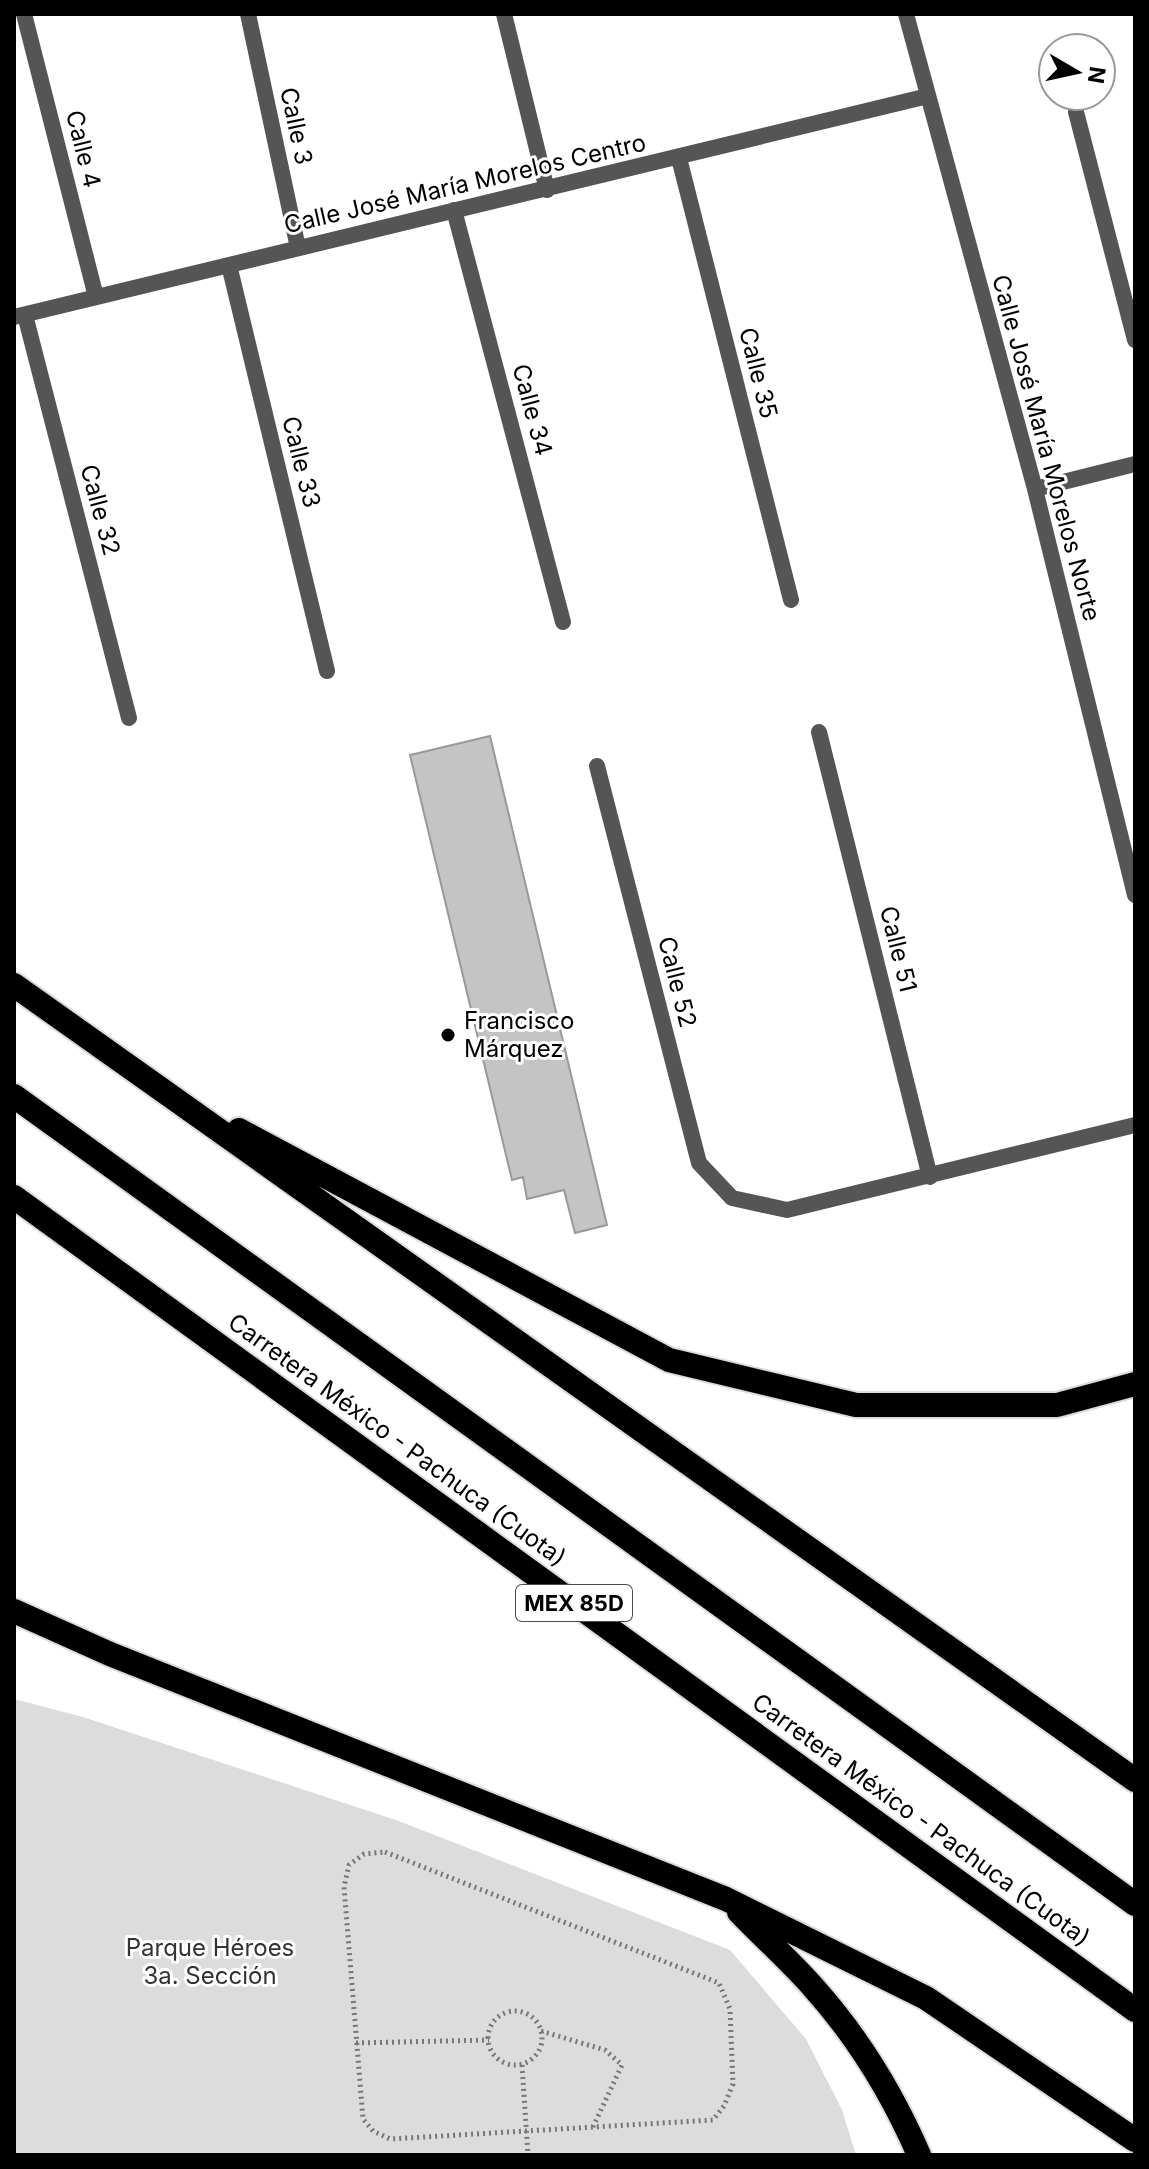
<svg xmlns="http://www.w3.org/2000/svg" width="1149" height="2169" viewBox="0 0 1149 2169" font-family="Inter,sans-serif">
  <rect width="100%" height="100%" fill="#fff"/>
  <path fill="#dcdcdc" d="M14 1699 83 1717 396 1820 730 1950 806 2039 842 2110 856 2155H14Z"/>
  <path fill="#c4c4c4" stroke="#999" stroke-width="2" d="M490 736 607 1225 575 1233 564 1190 527 1199 523 1177 512 1180 410 755Z"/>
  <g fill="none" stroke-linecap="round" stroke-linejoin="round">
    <defs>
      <path id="highway" d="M14 985 1135 1780
        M14 1096 1135 1904
        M239 1130 669 1360 856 1405H1057L1135 1384
        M14 1197 1135 2010
        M14 1611 110 1654 726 1899 926 1998 1135 2140
        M739 1912C763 1937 790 1961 813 1987 857 2036 893 2095 919 2155"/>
    </defs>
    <use href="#highway" stroke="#dbdbdb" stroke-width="28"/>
    <path stroke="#777" stroke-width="5" stroke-dasharray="2 4" stroke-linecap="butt" d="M385 1852 719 1983 730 2009 733 2084 724 2106 713 2120 390 2139 373 2131 363 2119 344 1887 349 1865 364 1854Z
      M488 2038a27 27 0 1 1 54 0a27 27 0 1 1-54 0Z
      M541 2031 605 2050 622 2065 593 2127
      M356 2043 489 2040
      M522 2065 528 2155"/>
    <path stroke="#555" stroke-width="16" d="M24 14 96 297
      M248 14 298 248
      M504 14 547 190
      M906 14 1035 489 1135 895
      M1076 112 1135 340
      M679 158 791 600
      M454 210 563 622
      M229 265 327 671
      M25 315 129 718
      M14 317 928 96
      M1035 489 1135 464
      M819 732 930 1177
      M597 766 699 1163 732 1198 787 1210 1135 1125"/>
    <use href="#highway" stroke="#000" stroke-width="24"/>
  </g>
  <circle fill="#000" stroke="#fff" stroke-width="3" cx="448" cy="1035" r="8"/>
  <g text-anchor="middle" stroke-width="6" stroke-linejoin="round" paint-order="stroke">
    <rect fill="#fff" stroke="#4c4c4c" stroke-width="2" x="516" y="1585" width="116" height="36" rx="6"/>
    <g font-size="22" font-weight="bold" fill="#000">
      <text x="574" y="1611">MEX 85D</text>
    </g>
    <g font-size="24" fill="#000" stroke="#fff">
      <text transform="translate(296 126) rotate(78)" y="8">Calle 3</text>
      <text transform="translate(83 149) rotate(76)" y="8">Calle 4</text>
      <text transform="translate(465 184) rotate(-13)" y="8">Calle José María Morelos Centro</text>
      <text transform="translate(758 373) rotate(76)" y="8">Calle 35</text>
      <text transform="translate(532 410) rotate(75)" y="8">Calle 34</text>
      <text transform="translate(1046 448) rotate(75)" y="8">Calle José María Morelos Norte</text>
      <text transform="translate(301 462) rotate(76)" y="8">Calle 33</text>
      <text transform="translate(100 510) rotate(75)" y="8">Calle 32</text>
      <text transform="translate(898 949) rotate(76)" y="8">Calle 51</text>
      <text transform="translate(677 982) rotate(76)" y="8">Calle 52</text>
      <text transform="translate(397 1440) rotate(36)" y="8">Carretera México - Pachuca (Cuota)</text>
      <text transform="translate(921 1820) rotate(36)" y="8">Carretera México - Pachuca (Cuota)</text>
    </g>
    <g font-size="24" fill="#000" stroke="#fff" text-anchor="start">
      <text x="464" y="1029">Francisco<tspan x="464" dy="28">Márquez</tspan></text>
    </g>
    <g font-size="24" fill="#333" stroke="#fff">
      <text x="210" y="1956">Parque Héroes<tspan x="210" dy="28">3a. Sección</tspan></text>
    </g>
  </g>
  <rect width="1149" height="2169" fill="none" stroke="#000000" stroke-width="32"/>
  <g transform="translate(1077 72) rotate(99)"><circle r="38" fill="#ffffff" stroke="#999999" stroke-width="2"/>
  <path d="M0-6L14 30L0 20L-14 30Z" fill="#000000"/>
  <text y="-12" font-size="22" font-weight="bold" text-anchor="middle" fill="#000000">N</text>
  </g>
</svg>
